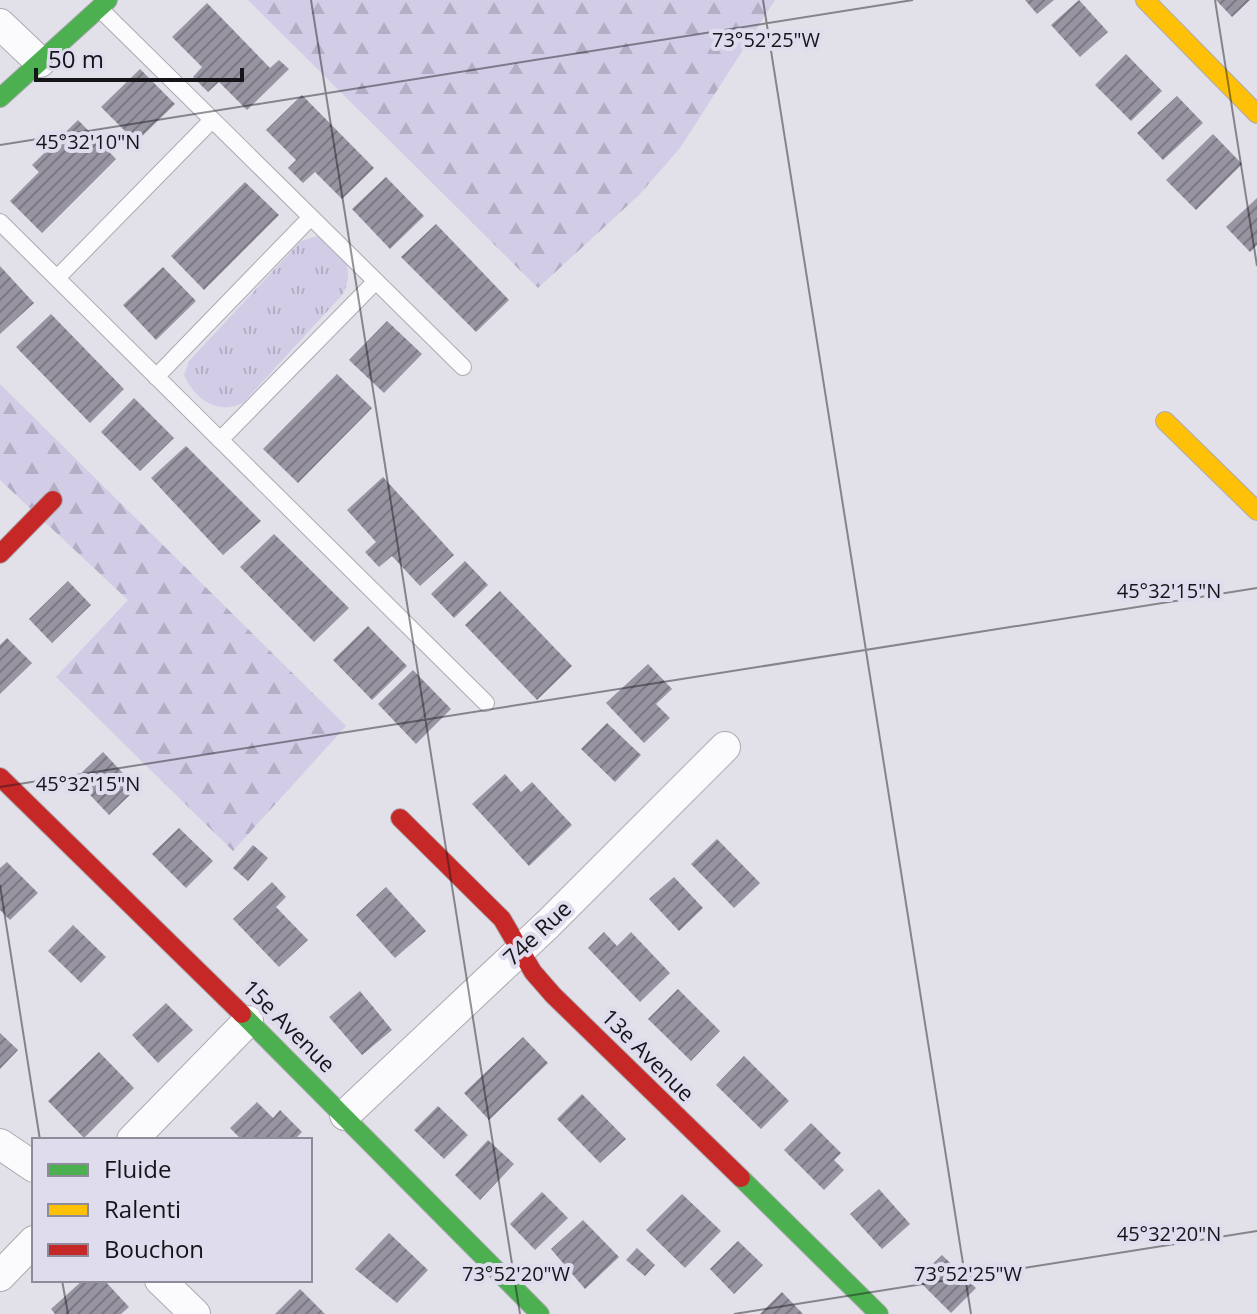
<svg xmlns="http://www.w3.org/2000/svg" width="1257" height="1314" viewBox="0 0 1257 1314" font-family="'Open Sans',sans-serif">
  <defs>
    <pattern id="grass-tufts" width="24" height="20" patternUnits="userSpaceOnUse" patternTransform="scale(2)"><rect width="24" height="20" fill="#d2cce6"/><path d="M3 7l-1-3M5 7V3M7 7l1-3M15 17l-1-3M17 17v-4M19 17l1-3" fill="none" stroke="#b3aec5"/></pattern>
    <pattern id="forest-firs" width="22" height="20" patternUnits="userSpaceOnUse" patternTransform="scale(2)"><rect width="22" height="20" fill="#d2cce6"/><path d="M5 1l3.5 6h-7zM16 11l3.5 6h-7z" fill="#b3aec5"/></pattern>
    <pattern id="building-hatch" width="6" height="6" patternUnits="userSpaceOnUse" patternTransform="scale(2)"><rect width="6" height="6" fill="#9894a2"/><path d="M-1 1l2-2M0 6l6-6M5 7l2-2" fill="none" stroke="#7b7883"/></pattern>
  </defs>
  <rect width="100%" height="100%" fill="#e2e0e9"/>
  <path fill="url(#grass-tufts)" d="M317 236C343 246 356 269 343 294L243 403C218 415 195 400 184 375L189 361 301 241Z"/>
  <path fill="url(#forest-firs)" d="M248 0H775L680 148 639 195 538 288Z
    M0 384 346 726 233 851 56 677 128 600 0 480Z"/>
  <path fill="url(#building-hatch)" d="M1025 0H1054L1037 14Z
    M1079 0 1108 32 1080 57 1051 25Z
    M1216 0H1250L1232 17Z
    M207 3 270 68 279 60 289 69 247 110 219 82 208 92 193 77 202 67 172 37Z
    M1126 54 1162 91 1131 121 1095 85Z
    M140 69 175 104 136 142 101 107Z
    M302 95 374 168 342 199 315 172 303 183 288 168 296 160 266 130Z
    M1177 96 1203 123 1163 160 1137 133Z
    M78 120 116 159 42 233 10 201 39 172 32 165Z
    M1213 134 1242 164 1196 210 1166 180Z
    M386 177 424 216 390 249 352 209Z
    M245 182 279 215 204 290 171 256Z
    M1257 198V245L1250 252 1226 227Z
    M436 224 509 300 476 332 401 257Z
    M0 266 34 303 0 334Z
    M163 267 196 301 156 340 123 305Z
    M51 314 124 389 90 423 16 347Z
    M387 321 422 354 384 393 349 360Z
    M337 374 372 408 298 483 263 449Z
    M134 398 174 438 140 471 101 432Z
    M186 446 261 521 223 555 151 478Z
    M383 477 454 555 420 586 392 556 379 567 365 552 376 542 347 510Z
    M274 534 349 608 314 642 240 567Z
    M465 561 488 585 454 618 431 594Z
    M68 581 91 605 52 643 29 619Z
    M500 591 572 666 537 700 465 625Z
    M368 626 407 666 372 700 333 660Z
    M7 638 32 663 0 694V645Z
    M648 664 672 689 656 704 670 718 644 743 606 703Z
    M413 670 451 709 416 744 378 704Z
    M607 723 641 755 615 782 581 749Z
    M103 752 137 788 109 815 75 779Z
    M505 774 521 792 532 782 572 825 529 866 472 804Z
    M179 828 213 861 186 888 152 854Z
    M717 839 760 883 734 908 691 864Z
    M253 845 268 858 248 881 233 868Z
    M7 862 38 893 10 920 0 910V868Z
    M674 877 703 908 679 931 649 899Z
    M272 882 286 897 276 907 308 940 279 967 233 919Z
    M386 887 426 931 395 958 356 915Z
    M73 925 106 957 81 983 48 951Z
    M604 932 617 946 631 932 670 973 640 1002 588 948Z
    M678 989 720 1031 691 1061 648 1019Z
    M360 991 392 1030 362 1055 329 1017Z
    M166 1003 193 1030 158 1063 132 1035Z
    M0 1033 18 1050 0 1069Z
    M523 1037 548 1063 489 1120 464 1093Z
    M99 1052 134 1088 84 1138 48 1101Z
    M744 1056 789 1101 761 1129 716 1085Z
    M582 1094 626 1139 600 1163 557 1119Z
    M257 1102 273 1118 280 1110 302 1132 294 1140H242L230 1128Z
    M438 1106 468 1135 444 1159 414 1130Z
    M811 1123 841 1153 834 1160 844 1170 824 1190 784 1150Z
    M488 1140 514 1164 480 1200 455 1175Z
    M879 1189 910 1224 882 1249 850 1214Z
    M542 1192 568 1218 535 1250 510 1224Z
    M682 1194 721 1231 685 1268 646 1230Z
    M583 1220 619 1257 585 1289 551 1249Z
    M389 1233 428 1270 397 1303 355 1269Z
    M738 1241 763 1265 734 1294 710 1269Z
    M637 1248 655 1265 645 1276 626 1260Z
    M942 1255 976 1288 951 1313 917 1279Z
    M83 1280H104L129 1307 121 1314H55L51 1309Z
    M300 1289 325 1314H275Z
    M782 1292 803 1314H760Z"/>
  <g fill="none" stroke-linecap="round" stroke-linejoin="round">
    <defs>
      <path id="lane" d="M100 9 463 367
        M0 222 486 703
        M57 278 212 120
        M156 377 311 217
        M220 440 376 281"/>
      <path id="street" d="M0 24 40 62
        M345 1115 548 924 725 747
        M132 1140 248 1021
        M0 1144 34 1167
        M0 1276 34 1241
        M160 1280 195 1314"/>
      <path id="fast" d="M0 98 108 0
        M242 1014 540 1314
        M741 1178 879 1314"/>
      <path id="slow" d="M1145 0 1257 114
        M1165 421 1257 511"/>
      <path id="jam" d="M0 554 53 500
        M0 777 242 1014
        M400 818 502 919 533 972 553 995 741 1178"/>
    </defs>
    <use href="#lane" stroke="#acaab1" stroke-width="18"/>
    <use href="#street" stroke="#acaab1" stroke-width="32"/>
    <use href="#fast" stroke="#acaab1" stroke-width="20"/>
    <use href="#slow" stroke="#acaab1" stroke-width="20"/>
    <use href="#jam" stroke="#acaab1" stroke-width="20"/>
    <use href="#lane" stroke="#fbfafc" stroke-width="16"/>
    <use href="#street" stroke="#fbfafc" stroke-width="30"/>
    <use href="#fast" stroke="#4caf50" stroke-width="18"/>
    <use href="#slow" stroke="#ffc107" stroke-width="18"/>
    <use href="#jam" stroke="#c62828" stroke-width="18"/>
  </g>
  <path fill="none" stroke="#151419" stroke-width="2" stroke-opacity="0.45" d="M311 0 520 1314M763 0 971 1314M1215 0 1257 266M0 145 913 0M0 787 1257 588M0 885 40 1140M62 1280 68 1314M734 1314 1257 1231"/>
  <g text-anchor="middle" stroke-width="8" stroke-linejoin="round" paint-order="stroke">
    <g font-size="22" fill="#151419" stroke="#dfdced">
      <text transform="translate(537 933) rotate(-43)" y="8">74e Rue</text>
      <text transform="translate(289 1026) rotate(45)" y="8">15e Avenue</text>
      <text transform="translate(648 1055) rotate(45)" y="8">13e Avenue</text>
    </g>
  </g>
  <g font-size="20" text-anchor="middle" fill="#151419" stroke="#dfdced" stroke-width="8" stroke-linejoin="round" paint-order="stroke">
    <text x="766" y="47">73°52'25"W</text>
    <text x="88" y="149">45°32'10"N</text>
    <text x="1169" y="598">45°32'15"N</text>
    <text x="88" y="791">45°32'15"N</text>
    <text x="1169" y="1241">45°32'20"N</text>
    <text x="516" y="1281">73°52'20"W</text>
    <text x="968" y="1281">73°52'25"W</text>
  </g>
  <rect x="32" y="1138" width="280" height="144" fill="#dfdced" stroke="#8e8c98" stroke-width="2"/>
  <rect x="48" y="1164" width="40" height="12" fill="#4caf50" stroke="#8e8c98" stroke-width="2"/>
  <text x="104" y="1178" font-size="24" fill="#151419">Fluide</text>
  <rect x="48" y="1204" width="40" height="12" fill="#ffc107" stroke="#8e8c98" stroke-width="2"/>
  <text x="104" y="1218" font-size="24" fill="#151419">Ralenti</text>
  <rect x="48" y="1244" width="40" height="12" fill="#c62828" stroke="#8e8c98" stroke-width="2"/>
  <text x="104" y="1258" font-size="24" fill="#151419">Bouchon</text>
  <path d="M36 68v12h206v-12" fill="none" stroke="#151419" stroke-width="4"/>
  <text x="48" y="68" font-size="24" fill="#151419" stroke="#dfdced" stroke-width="6" paint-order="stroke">50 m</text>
</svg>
